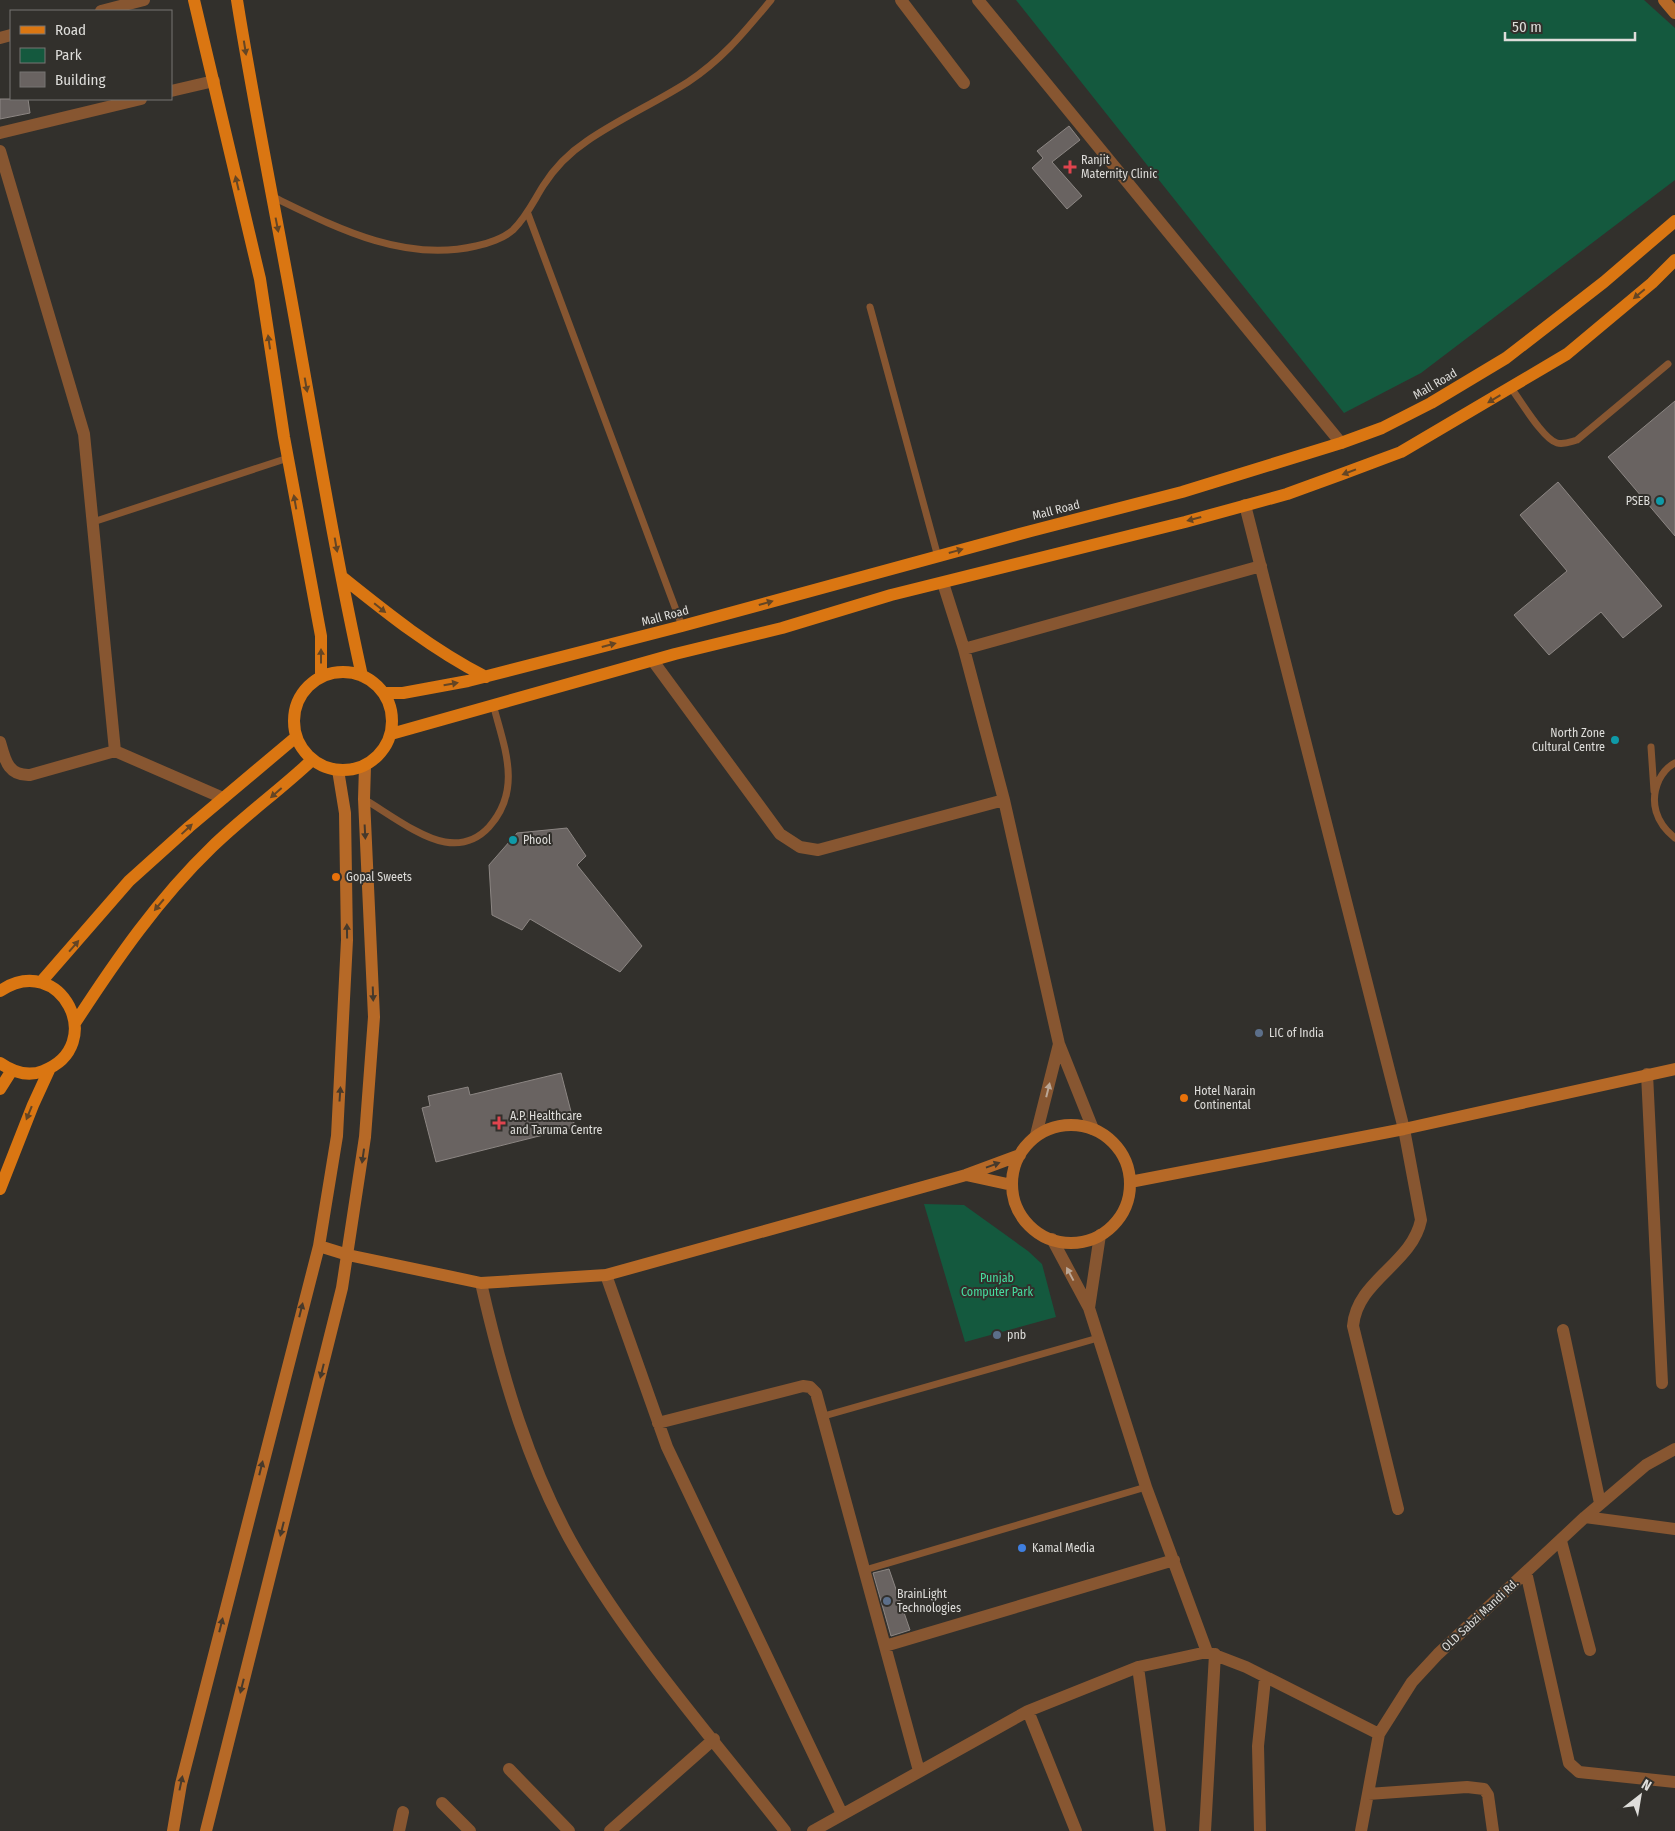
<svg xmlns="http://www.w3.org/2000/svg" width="1675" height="1831" viewBox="0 0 1675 1831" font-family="'Fira Sans Condensed',sans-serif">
  <rect width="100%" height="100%" fill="#32302c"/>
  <path fill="#14593e" d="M1016 0H1644L1675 28V180L1421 373 1344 413Z
    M924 1204 964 1205 1028 1251 1042 1264 1056 1317 965 1342Z"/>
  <path fill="#696361" stroke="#8c8683" d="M0 99H28L30 113 0 119Z
    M1069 126 1080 140 1052 162 1082 196 1067 209 1032 168 1043 158 1037 151Z
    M1675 401V536L1608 457Z
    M1558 482 1662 606 1623 638 1601 612 1549 655 1514 615 1567 571 1520 515Z
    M567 828 586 856 577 865 642 946 620 972 530 919 522 930 492 915 489 865 517 833Z
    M561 1073 575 1127 436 1162 422 1108 430 1106 428 1096 468 1087 470 1095Z
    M889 1569 910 1630 891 1636 873 1573Z"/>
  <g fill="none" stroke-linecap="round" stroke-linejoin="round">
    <path stroke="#875631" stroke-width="7" d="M271 196C335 227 403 263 476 246 487 244 504 238 513 230 527 216 533 202 543 186 555 167 569 153 587 141 619 119 655 103 688 82 723 59 745 31 771 0
      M528 214 682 626
      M870 307 938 557
      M1511 388C1521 401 1543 439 1557 443 1564 445 1570 442 1577 440L1668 364
      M93 522 288 458
      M1651 747 1654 791
      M1675 763C1667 767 1663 772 1659 780 1649 802 1656 823 1675 838
      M364 799C386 812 420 838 445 842 463 845 477 840 489 827 523 789 504 747 493 704
      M824 1416 1098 1338
      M865 1570 1146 1487"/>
    <path stroke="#875631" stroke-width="12" d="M901 0 964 83
      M978 0 1341 443
      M101 11 144 0
      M0 38 11 35
      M171 91 214 81
      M0 133 141 99
      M0 151 84 434 115 751
      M1245 505 1404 1129 1421 1220C1412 1264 1357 1280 1353 1326L1398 1509
      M943 583 964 649 1004 800 1059 1044 1093 1129
      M964 649 1261 566
      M653 661 780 834 800 847 818 850 1004 800
      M0 742C5 760 8 776 30 775L115 751 223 798
      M1647 1074 1662 1383
      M1036 1135 1059 1044
      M1052 1239 1089 1308 1146 1487 1207 1652
      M606 1275 667 1447 842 1814
      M481 1283C502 1375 529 1470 577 1552 636 1652 714 1740 785 1831
      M1089 1308 1100 1235
      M1563 1330 1600 1503
      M658 1423 803 1386 810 1387 816 1393 919 1771
      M1585 1517 1675 1529
      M1561 1541 1590 1650
      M1526 1572 1569 1763 1579 1772 1675 1782
      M885 1646 1174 1560
      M1138 1667 1160 1831
      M1028 1711 1076 1831
      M509 1769 569 1831
      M1368 1794 1467 1787 1484 1789 1488 1795 1493 1831
      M442 1803 470 1831
      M399 1831 403 1812
      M610 1831 714 1739
      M813 1831 1028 1711 1138 1667 1207 1652 1246 1667 1379 1734
      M1205 1831 1215 1654
      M1260 1831 1258 1746 1265 1679
      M1361 1831 1379 1734 1412 1682 1438 1654 1585 1517 1646 1465 1675 1449"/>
    <path stroke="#b66927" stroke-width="12" d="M1664 0 1675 13
      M1012 1184a59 59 0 1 1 118 0a59 59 0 1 1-118 0Z
      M966 1175 1012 1185
      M1130 1182 1404 1129 1675 1069
      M319 1246 348 1255 481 1283 606 1275 966 1175 1020 1155
      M173 1831 181 1784 319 1246 337 1136 347 940 345 813 338 770
      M206 1831 342 1288 365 1137 374 1017 364 799 365 766"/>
    <path stroke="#da7612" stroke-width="12" d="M194 0 260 279 284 437 321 636V677
      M237 0C254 107 276 213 295 320 316 438 336 558 362 676
      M342 577C388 614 433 650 486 677
      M294 721a49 49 0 1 1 98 0a49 49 0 1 1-98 0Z
      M384 693H403L468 681 682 626 1031 531 1182 492 1341 443 1382 428 1431 403 1506 358 1604 282 1675 221
      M391 734 675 654 782 628 891 595 1185 522 1287 494 1342 474 1401 452 1567 354 1652 283 1675 260
      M41 982 129 881 189 827 296 737
      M0 991C61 950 109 1046 43 1071 28 1077 13 1072 0 1063
      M75 1023C116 960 158 899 212 847 244 816 280 790 312 760
      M0 1089 12 1070
      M0 1189 33 1105 50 1068"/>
  </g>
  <defs><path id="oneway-solid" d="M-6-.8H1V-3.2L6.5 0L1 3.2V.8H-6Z" transform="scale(1.25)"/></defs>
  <g fill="#644524">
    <use href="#oneway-solid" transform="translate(245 48) rotate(81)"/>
    <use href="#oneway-solid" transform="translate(237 183) rotate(-103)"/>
    <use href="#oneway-solid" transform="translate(277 225) rotate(79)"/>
    <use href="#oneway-solid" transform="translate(1639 294) rotate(140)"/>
    <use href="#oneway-solid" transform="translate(269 342) rotate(-98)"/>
    <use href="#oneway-solid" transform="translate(306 385) rotate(80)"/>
    <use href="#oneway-solid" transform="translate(1494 399) rotate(149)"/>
    <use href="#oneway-solid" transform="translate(1349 472) rotate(159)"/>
    <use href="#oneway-solid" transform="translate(295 502) rotate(-100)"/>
    <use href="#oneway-solid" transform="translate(1194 519) rotate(165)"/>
    <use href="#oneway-solid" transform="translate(336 545) rotate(80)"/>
    <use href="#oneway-solid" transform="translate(956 551) rotate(-16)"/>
    <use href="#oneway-solid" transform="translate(766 603) rotate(-16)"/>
    <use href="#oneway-solid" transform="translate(380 608) rotate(39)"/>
    <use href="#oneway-solid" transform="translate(609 645) rotate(-15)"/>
    <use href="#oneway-solid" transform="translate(321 656) rotate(-90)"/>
    <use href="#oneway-solid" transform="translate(451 684) rotate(-10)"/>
    <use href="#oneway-solid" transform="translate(276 793) rotate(139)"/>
    <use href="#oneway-solid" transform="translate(187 829) rotate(-43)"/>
    <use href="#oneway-solid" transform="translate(159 905) rotate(130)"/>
    <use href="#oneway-solid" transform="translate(74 946) rotate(-49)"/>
    <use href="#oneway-solid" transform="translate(29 1113) rotate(112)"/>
  </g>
  <g fill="#46392b">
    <use href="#oneway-solid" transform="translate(365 832) rotate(87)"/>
    <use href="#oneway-solid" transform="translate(347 931) rotate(-91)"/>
    <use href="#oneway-solid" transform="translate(373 994) rotate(88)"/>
    <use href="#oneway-solid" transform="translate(340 1094) rotate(-86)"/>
    <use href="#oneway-solid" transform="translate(363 1156) rotate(98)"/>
    <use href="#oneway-solid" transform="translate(993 1165) rotate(-20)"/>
    <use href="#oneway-solid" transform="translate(301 1310) rotate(-76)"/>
    <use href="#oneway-solid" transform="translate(322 1371) rotate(104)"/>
    <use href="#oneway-solid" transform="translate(261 1468) rotate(-76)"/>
    <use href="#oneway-solid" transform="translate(282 1529) rotate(104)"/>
    <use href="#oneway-solid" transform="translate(221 1625) rotate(-76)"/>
    <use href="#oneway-solid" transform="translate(242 1686) rotate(104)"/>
    <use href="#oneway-solid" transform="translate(181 1783) rotate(-78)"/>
  </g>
  <g fill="#bba796">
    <use href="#oneway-solid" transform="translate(1048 1090) rotate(-76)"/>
    <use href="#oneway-solid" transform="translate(1070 1274) rotate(-118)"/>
  </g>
  <g fill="#e0444e" stroke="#32302c" stroke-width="2">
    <path d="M1067.5 159.5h5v5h5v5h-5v5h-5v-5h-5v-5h5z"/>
    <path d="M496.5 1115.5h5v5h5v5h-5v5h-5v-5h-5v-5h5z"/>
  </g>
  <g fill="#0f9aa8" stroke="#32302c" stroke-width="2">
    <circle cx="1660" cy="501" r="5"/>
    <circle cx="1615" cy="740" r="5"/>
    <circle cx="513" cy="840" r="5"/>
  </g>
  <g fill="#e8710a" stroke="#32302c" stroke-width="2">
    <circle cx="336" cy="877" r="5"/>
    <circle cx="1184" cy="1098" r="5"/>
  </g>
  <g fill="#5c6f8a" stroke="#32302c" stroke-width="2">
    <circle cx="1259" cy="1033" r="5"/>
    <circle cx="997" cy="1335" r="5"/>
    <circle cx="887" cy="1601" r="5"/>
  </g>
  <circle fill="#3f7fe0" stroke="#32302c" stroke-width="2" cx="1022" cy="1548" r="5"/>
  <g text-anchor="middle" stroke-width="4" stroke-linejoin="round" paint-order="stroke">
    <g font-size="12" fill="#deddda" stroke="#32302c" text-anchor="start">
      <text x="1081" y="164">Ranjit<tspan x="1081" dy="14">Maternity Clinic</tspan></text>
      <text x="1650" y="505" text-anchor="end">PSEB</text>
      <text x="1605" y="737" text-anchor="end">North Zone<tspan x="1605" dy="14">Cultural Centre</tspan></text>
      <text x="523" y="844">Phool</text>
      <text x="346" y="881">Gopal Sweets</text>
      <text x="1269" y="1037">LIC of India</text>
      <text x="1194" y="1095">Hotel Narain<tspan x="1194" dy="14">Continental</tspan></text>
      <text x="510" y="1120">A.P. Healthcare<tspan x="510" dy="14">and Taruma Centre</tspan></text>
      <text x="1007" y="1339">pnb</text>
      <text x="1032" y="1552">Kamal Media</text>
      <text x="897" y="1598">BrainLight<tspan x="897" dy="14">Technologies</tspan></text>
    </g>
    <g font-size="12" fill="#deddda" stroke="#32302c">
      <text transform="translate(1435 384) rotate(-30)" y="4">Mall Road</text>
      <text transform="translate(1056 510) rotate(-14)" y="4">Mall Road</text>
      <text transform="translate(665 616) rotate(-15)" y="4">Mall Road</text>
      <text transform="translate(1480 1615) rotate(-43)" y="4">OLD Sabzi Mandi Rd.</text>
    </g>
    <g font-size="12" fill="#46dea0" stroke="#32302c">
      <text x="997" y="1282">Punjab<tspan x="997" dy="14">Computer Park</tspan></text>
    </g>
  </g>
  <rect x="10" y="10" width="162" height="90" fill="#32302c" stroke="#777572"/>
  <rect x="20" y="26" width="25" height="8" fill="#da7612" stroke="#777572"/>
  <text x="55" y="35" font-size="15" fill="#deddda">Road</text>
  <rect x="20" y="48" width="25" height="15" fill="#14593e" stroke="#777572"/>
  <text x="55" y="60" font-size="15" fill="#deddda">Park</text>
  <rect x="20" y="72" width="25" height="15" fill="#696361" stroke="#777572"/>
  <text x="55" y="85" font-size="15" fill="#deddda">Building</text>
  <g transform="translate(1640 1796) rotate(31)" stroke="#32302c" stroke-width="4" paint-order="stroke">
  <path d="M0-4L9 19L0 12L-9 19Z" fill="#deddda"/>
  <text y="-8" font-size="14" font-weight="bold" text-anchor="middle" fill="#deddda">N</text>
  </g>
  <path d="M1505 32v8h130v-8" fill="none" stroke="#deddda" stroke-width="2.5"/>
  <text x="1512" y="32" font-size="15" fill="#deddda" stroke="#32302c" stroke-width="4" paint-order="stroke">50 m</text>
</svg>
